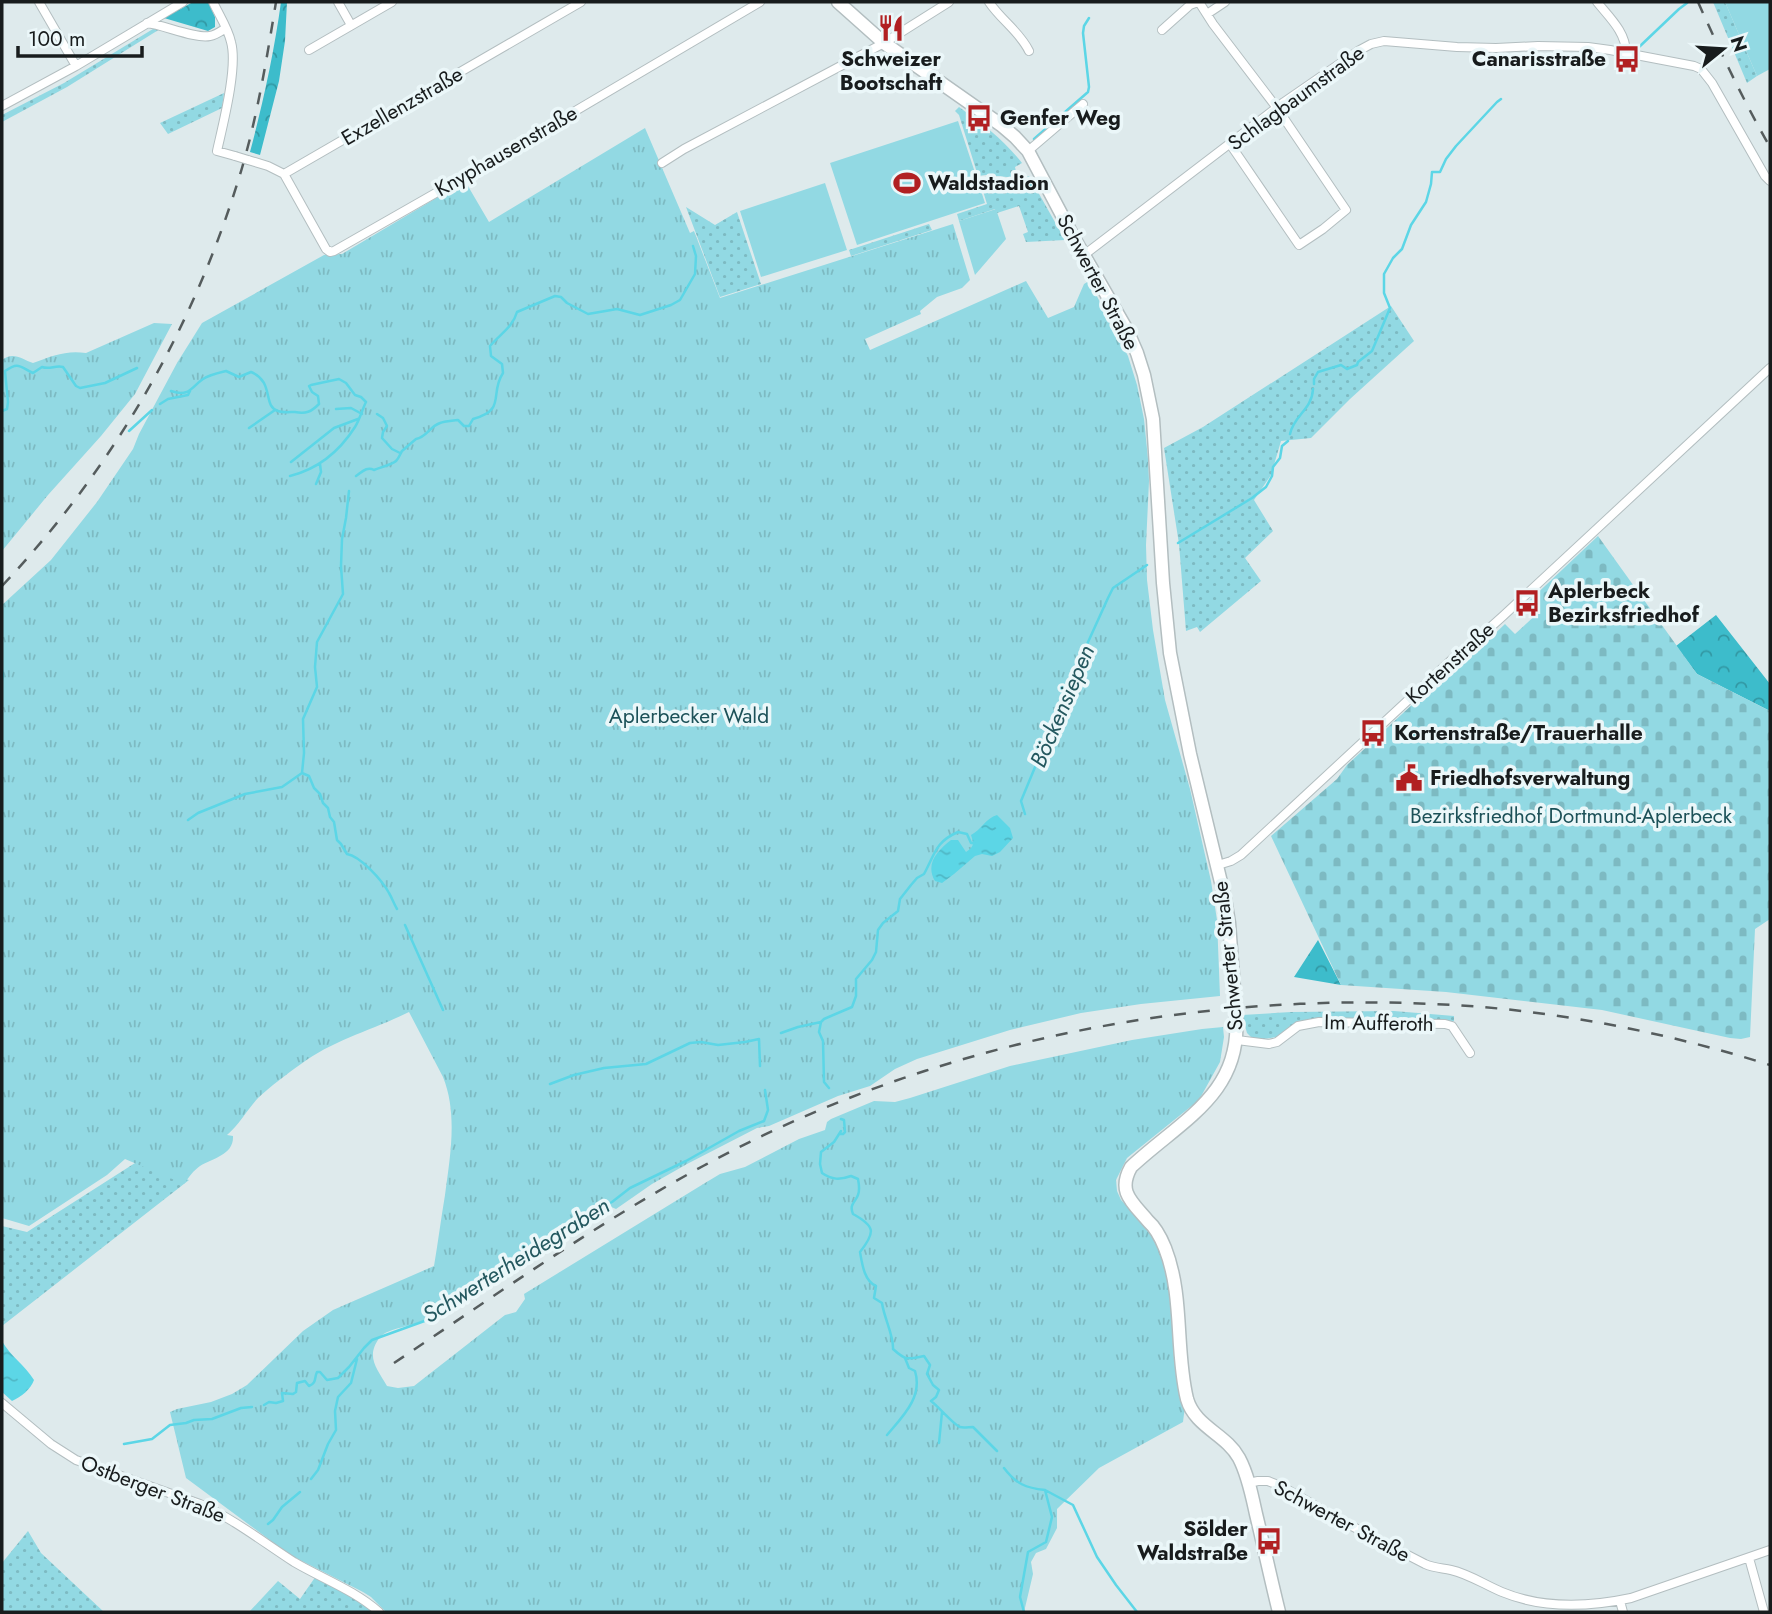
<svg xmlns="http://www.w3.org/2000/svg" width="1772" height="1614" viewBox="0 0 1772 1614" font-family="Jost,sans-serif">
  <defs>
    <pattern id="grass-dots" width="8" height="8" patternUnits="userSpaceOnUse" patternTransform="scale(1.75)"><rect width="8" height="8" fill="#92d9e3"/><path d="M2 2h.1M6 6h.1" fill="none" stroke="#7dbac2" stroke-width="1.8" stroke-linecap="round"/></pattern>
    <pattern id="forest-crowns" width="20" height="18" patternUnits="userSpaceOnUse" patternTransform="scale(1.75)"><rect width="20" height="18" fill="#3dbccb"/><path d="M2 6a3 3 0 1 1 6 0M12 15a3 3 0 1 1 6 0" fill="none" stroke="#3298a4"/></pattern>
    <pattern id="cemetery-stones" width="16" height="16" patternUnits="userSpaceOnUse" patternTransform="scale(1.75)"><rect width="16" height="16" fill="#92d9e3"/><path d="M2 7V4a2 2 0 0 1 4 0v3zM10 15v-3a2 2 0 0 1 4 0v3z" fill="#7dbac2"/></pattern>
    <pattern id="park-tufts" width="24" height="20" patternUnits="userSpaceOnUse" patternTransform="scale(1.75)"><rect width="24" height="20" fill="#92d9e3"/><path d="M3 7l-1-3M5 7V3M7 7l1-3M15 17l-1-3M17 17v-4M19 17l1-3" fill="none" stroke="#7dbac2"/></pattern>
    <pattern id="water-ripples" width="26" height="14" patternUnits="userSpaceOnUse" patternTransform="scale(1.75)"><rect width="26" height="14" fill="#5cd6e6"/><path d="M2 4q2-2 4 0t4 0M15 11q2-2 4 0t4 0" fill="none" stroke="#4fb7c5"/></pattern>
  </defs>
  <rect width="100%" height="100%" fill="#deeaec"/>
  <path fill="url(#grass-dots)" d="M1713 2H1725L1757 76 1747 83Z
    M153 29H160L67 87 2 122V115L64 83Z
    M224 93 222 108 168 134 160 123Z
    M959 107C983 124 1004 140 1022 163L1015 167 1017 176V178L986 175 978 176 959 115 955 111Z
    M1029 176 1065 240 1026 242 1023 234 1028 232 1019 206 997 213 995 209 959 221 957 214 987 204 979 178 1018 181Z
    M686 207 715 225 737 212 761 284 720 297Z
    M929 224 932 230 851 256 849 250Z
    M1391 306 1414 341 1350 399 1311 438 1281 441 1271 475 1254 500 1273 531 1245 558 1261 581 1200 632 1197 627 1186 631 1179 544 1164 448 1203 427Z
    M1394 1011 1454 1016V1021L1308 1020 1295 1024 1277 1037 1264 1039 1252 1038 1247 1033 1242 1015 1291 1012Z
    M135 1163 189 1180 2 1326V1226L27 1232Z
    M28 1531 41 1553 104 1612H2V1563Z
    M316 1576 377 1612H249L278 1581 300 1599Z"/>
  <path fill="url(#forest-crowns)" d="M193 2H208L215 17V27L208 31 164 18Z
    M281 2H287L285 41 279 81 260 155 250 152C263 103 274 53 281 2Z
    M1716 615 1770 684V711L1697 674 1676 646Z
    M1318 940 1341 985 1294 977Z"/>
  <path fill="url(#cemetery-stones)" d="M1598 536 1697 674 1770 711V919L1755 929 1750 1037 1741 1039 1730 1038 1602 1010 1446 992 1341 985 1271 836 1337 779 1347 765 1470 651 1483 645 1505 624 1515 634 1539 612 1529 601Z"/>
  <path fill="url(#park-tufts)" d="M645 128 690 233 694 231 720 298 953 224 970 280 962 288 937 297 920 311 921 314 865 339 870 350 1026 281 1048 318 1074 307 1084 284 1089 281 1128 356 1137 385 1144 419 1148 459 1149 481 1146 545 1147 580 1153 630 1165 700 1190 789 1211 881 1217 920 1220 996 1141 1004 1081 1013 1010 1030 917 1059 895 1069 870 1086 838 1096 769 1126 757 1128 687 1164 652 1184 616 1209 609 1206C569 1231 529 1255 489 1280 468 1293 448 1308 425 1320 414 1326 388 1328 380 1337 365 1357 377 1368 387 1386L398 1388 414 1386 505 1315 516 1312 525 1299 524 1294 705 1183 720 1174 745 1167 799 1139 825 1130 827 1122 831 1119 874 1101 895 1102 910 1098 1010 1066 1132 1040 1202 1029 1223 1027 1224 1037 1220 1062 1199 1100 1127 1158 1116 1180 1117 1191 1121 1200 1150 1229 1164 1252 1185 1406 1183 1422 1099 1468 1057 1509V1528L1046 1549 1036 1553 1031 1562 1033 1574 1024 1612H386L371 1597 363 1592 290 1555 186 1478 170 1412 177 1409 211 1402 232 1394 247 1385 303 1331 333 1310 434 1266C438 1242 441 1219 445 1195 450 1157 458 1114 443 1077L409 1012C373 1030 333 1040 301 1064 287 1074 271 1086 258 1098 247 1110 239 1125 227 1135L233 1136C234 1155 213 1158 200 1166 194 1170 188 1178 184 1184L125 1159 107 1175 29 1226 2 1218V605L51 560 97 502 133 449 139 434 177 363 202 323 324 255 342 254 465 181 489 222Z
    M154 323 172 324 135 394 101 436 48 495 2 551V360C13 351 22 359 33 363 52 356 66 350 86 353Z"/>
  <path fill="#92d9e3" d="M1725 2H1770V69L1757 76Z
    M958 121 985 203 857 245 830 163Z
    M825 183 847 250 761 277 740 211Z
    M996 209 1006 239 975 275 959 221Z"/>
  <path fill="url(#water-ripples)" d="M997 815 1010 828 1013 838 1000 852 992 856 982 854 975 856 954 874 942 883 935 881C925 864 937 851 951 840H958L966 852C974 847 974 844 971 835 981 830 986 818 997 815Z
    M2 1341C10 1356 25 1365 34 1380 31 1389 21 1397 12 1401L2 1392Z"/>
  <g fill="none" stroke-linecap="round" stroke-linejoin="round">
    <path stroke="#5cd6e6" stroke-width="2.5" d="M1638 48 1679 9 1687 3
      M1034 139 1088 92 1089 87 1083 33 1084 26 1089 18
      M1314 384V379L1318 372 1341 365 1347 369 1357 365 1358 362 1372 351 1390 308 1384 293V274L1393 258 1402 249 1411 225 1426 202 1431 184 1432 172H1440L1446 159 1456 146 1497 102 1501 99
      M171 391C190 397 190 388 203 379 209 375 218 373 226 371L239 377 251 372C275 382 262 406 278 411 283 413 290 412 295 412 306 414 311 412 319 404L318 396 312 392 309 386 311 385 339 379 346 383 355 395 361 397 366 402C362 410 360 419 355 427 339 452 318 469 290 476
      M160 404 168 399 188 395 190 391
      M336 409 351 408 362 414
      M2 411 7 409 8 402 5 371C19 361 20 367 33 373L42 367C50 370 55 365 63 367L76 386 80 388 105 383 137 368
      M377 414 383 418 387 426 383 432 382 438 392 449 400 453
      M249 428 275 410
      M129 431 152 410
      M1290 434C1294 415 1312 410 1313 389
      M291 462 334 428 358 419
      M356 476C362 472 367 466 374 470 379 468 393 464 396 461 399 458 400 454 402 451 407 447 411 443 416 439 427 437 429 427 440 423 445 421 452 421 458 420L464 426H469L473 419C507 410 489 394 503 373L502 364 491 356 490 346C500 334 513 327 517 312L555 296 561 297 567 303 588 314 617 309 640 315 671 305 680 300 695 274 696 256 693 246
      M316 484 321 472 320 464
      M1178 543 1252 498 1266 487 1272 476 1273 467 1280 458 1282 446 1288 441
      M2 670 3 676 2 680
      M302 773 309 776 314 788 320 794 323 803 328 808 330 817 334 822 337 840 341 844 347 854C360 856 382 880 389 893 392 898 394 904 397 909
      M1025 814 1021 801 1074 673 1108 598 1113 588 1147 565
      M188 820 198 813 245 794 282 787 302 773 304 753 303 719 317 687 315 667 317 642 343 594 341 566 342 539 346 518 349 491
      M405 925 443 1010
      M781 1033 798 1027 821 1022
      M550 1084 574 1075 604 1068 646 1064 690 1043 701 1042 718 1045 745 1042 759 1039 760 1066
      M829 1088 824 1082 823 1041 819 1032 821 1022 824 1019 852 1007 856 996V979L872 960 876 952 878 930 883 923 898 911 900 899 911 885 917 878 924 874C935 854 935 842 958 832L967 834 971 843H974
      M841 1131 834 1142 821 1152 820 1164 822 1173C832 1180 840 1180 851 1176L858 1179C859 1184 860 1190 858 1195 855 1203 849 1204 853 1214 875 1226 876 1232 860 1252 862 1263 864 1281 876 1286L874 1298 882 1303C884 1318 894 1336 893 1349 905 1360 907 1360 924 1356L930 1365 927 1374 933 1385 939 1390 936 1397 931 1401C938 1406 955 1426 960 1427 963 1428 969 1427 973 1427L997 1451
      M840 1134H843L845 1132 844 1120 841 1119
      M264 1405 269 1402 276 1403 283 1401 282 1393 293 1394 296 1392 297 1383 305 1381 309 1386C317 1383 314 1378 317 1372H320L327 1380 338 1378 349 1367 364 1348 372 1340 430 1319 478 1284 514 1260 552 1239 582 1218 612 1202 630 1188 686 1161 739 1131 764 1121 768 1110 765 1090
      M887 1435C903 1416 923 1397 915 1371L909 1368 905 1358
      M939 1443 942 1412
      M124 1444 152 1439 170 1425 186 1423 194 1420 212 1419 241 1408 252 1407
      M1004 1468C1016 1484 1026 1488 1045 1490L1052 1517 1046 1542 1028 1552 1020 1597 1024 1612
      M311 1479 318 1470 328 1444 336 1430 335 1411 338 1397 351 1383 357 1359
      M1045 1490 1073 1505 1097 1557 1116 1585 1137 1612
      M268 1524 273 1520 282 1507 300 1492"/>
    <defs>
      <path id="street" d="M39 2 76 66
        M213 2C219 15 228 28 231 42 238 67 223 124 217 151L235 156
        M338 2 351 25
        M989 2C1001 20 1020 32 1029 51
        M1199 2 1213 24 1277 108 1346 210 1323 229 1299 245 1230 144
        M1597 2C1609 17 1626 32 1626 53
        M1207 14 1225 2
        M147 23C164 25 195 39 210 36 216 35 221 31 226 28
        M1162 30 1190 5 1198 2
        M309 50 392 2
        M2 106 76 66 183 2
        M1028 151 1083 104
        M248 160 268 166 284 174
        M662 163 684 149 884 43 949 2
        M284 174 326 249 330 252 334 251 455 182 760 2
        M284 174 581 2
        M1084 255 1284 102 1358 51 1371 44 1384 41 1457 47 1496 48 1538 46 1588 47 1610 50 1694 66 1701 69 1712 83 1765 176 1770 181
        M1218 865 1231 861 1241 855 1460 652 1474 642 1503 616 1770 368
        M1237 1040 1269 1044 1277 1042 1298 1026 1319 1022 1445 1024 1452 1026 1470 1053
        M2 1403 51 1444 76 1460 200 1504C234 1519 263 1542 294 1562 323 1579 354 1590 379 1612
        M1248 1483 1258 1481H1268L1283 1487 1340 1520 1425 1564C1434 1568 1442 1568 1451 1570 1469 1574 1485 1585 1502 1592 1543 1609 1589 1607 1631 1598L1770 1550
        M1749 1558 1764 1612
        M1620 1601 1623 1612"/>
      <path id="secondary" d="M838 2 884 43 1001 125 1015 137 1028 151 1074 238 1127 330 1137 353 1144 375 1153 419 1163 583 1170 653 1190 754 1225 899 1229 923 1235 1002
        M1236 1017C1242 1094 1180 1121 1131 1167 1117 1192 1132 1202 1148 1221 1156 1228 1161 1238 1165 1248 1184 1296 1175 1350 1187 1399 1195 1427 1226 1434 1239 1458 1248 1475 1252 1496 1256 1514 1264 1547 1271 1580 1279 1612"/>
    </defs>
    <use href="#street" stroke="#b3bec0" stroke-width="10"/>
    <use href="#secondary" stroke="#b3bec0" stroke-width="15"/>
    <use href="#street" stroke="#fff" stroke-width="8"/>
    <use href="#secondary" stroke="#fff" stroke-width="12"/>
    <path stroke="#555c5d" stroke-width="2.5" stroke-dasharray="12 12" stroke-linecap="butt" d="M1698 2C1720 51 1743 100 1770 147
      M2 586C115 466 195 326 242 168 258 113 267 57 276 2
      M394 1363C496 1295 597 1223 705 1165 941 1037 1215 986 1482 1007 1578 1015 1678 1036 1770 1065"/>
    <defs>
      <path id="street-bridge" d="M235 156 248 160"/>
      <path id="secondary-bridge" d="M1235 1002 1236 1017"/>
    </defs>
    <use href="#street-bridge" stroke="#b3bec0" stroke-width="10" stroke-linecap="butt"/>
    <use href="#secondary-bridge" stroke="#b3bec0" stroke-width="15" stroke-linecap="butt"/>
    <use href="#street-bridge" stroke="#fff" stroke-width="8"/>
    <use href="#secondary-bridge" stroke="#fff" stroke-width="12"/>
  </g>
  <defs>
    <symbol id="restaurant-bare" viewBox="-9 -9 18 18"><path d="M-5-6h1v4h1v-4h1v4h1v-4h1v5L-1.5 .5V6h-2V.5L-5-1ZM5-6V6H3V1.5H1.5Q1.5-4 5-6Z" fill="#b12022" stroke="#ebf7f9" stroke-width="2.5" paint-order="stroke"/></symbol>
    <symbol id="bus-bare" viewBox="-9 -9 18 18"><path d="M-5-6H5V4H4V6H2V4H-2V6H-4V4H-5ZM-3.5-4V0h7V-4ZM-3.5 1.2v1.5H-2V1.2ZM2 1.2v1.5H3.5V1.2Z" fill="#b12022" stroke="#ebf7f9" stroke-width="2.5" paint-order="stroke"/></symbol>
    <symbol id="stadium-bare" viewBox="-9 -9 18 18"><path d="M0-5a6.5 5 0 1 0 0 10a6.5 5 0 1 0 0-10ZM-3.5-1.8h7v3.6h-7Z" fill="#b12022" stroke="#ebf7f9" stroke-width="2.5" paint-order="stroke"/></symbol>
    <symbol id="civic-bare" viewBox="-9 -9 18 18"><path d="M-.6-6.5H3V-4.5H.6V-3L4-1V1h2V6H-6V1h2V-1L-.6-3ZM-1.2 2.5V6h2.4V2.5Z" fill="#b12022" stroke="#ebf7f9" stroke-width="2.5" paint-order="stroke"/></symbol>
  </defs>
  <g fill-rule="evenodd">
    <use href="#restaurant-bare" x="872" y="9" width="38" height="38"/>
    <use href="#bus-bare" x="1608" y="40" width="38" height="38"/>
    <use href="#bus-bare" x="960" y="99" width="38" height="38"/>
    <use href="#stadium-bare" x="888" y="164" width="38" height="38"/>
    <use href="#bus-bare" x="1508" y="584" width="38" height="38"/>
    <use href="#bus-bare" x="1354" y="714" width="38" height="38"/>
    <use href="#civic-bare" x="1390" y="759" width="38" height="38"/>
    <use href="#bus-bare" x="1250" y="1522" width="38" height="38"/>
  </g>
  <g text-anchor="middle" stroke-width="7" stroke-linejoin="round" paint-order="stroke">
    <g font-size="21" font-weight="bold" fill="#181c1d" stroke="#ebf7f9" text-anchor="start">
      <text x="891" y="66" text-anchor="middle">Schweizer<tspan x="891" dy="24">Bootschaft</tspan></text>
      <text x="1606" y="66" text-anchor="end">Canarisstraße</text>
      <text x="1000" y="125">Genfer Weg</text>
      <text x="928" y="190">Waldstadion</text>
      <text x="1548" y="598">Aplerbeck<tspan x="1548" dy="24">Bezirksfriedhof</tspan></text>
      <text x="1394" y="740">Kortenstraße/Trauerhalle</text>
      <text x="1430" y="785">Friedhofsverwaltung</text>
      <text x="1248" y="1536" text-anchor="end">Sölder<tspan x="1248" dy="24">Waldstraße</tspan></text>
    </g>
    <g font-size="21" fill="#181c1d" stroke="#ebf7f9">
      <text transform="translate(1296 98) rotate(-36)" y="7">Schlagbaumstraße</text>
      <text transform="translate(402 106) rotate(-30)" y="7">Exzellenzstraße</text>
      <text transform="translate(506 151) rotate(-30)" y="7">Knyphausenstraße</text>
      <text transform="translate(1098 282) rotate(62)" y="7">Schwerter Straße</text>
      <text transform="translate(1450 663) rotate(-42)" y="7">Kortenstraße</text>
      <text transform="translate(1228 956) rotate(-96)" y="7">Schwerter Straße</text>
      <text transform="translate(1379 1023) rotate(1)" y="7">Im Aufferoth</text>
      <text transform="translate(153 1489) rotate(21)" y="7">Ostberger Straße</text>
      <text transform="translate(1342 1521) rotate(28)" y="7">Schwerter Straße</text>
    </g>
    <g font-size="21" fill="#1c5158" stroke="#ebf7f9">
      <text x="689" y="723">Aplerbecker Wald</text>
      <text x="1571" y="823">Bezirksfriedhof Dortmund-Aplerbeck</text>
    </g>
    <g font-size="23" font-style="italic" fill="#24585f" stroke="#ebf7f9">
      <text transform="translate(1062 706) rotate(-67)" y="8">Böckensiepen</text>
      <text transform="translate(516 1260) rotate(-32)" y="8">Schwerterheidegraben</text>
    </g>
  </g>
  <rect width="1772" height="1614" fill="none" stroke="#181c1d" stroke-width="7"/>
  <g transform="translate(1723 49) rotate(72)" stroke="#ebf7f9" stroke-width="5" paint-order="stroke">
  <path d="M0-5L12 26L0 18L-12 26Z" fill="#181c1d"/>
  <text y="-10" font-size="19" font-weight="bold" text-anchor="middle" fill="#181c1d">N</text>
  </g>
  <path d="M18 46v10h124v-10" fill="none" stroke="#181c1d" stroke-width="3.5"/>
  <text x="28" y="46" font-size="21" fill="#181c1d" stroke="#ebf7f9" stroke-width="5" paint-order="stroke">100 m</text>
</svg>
